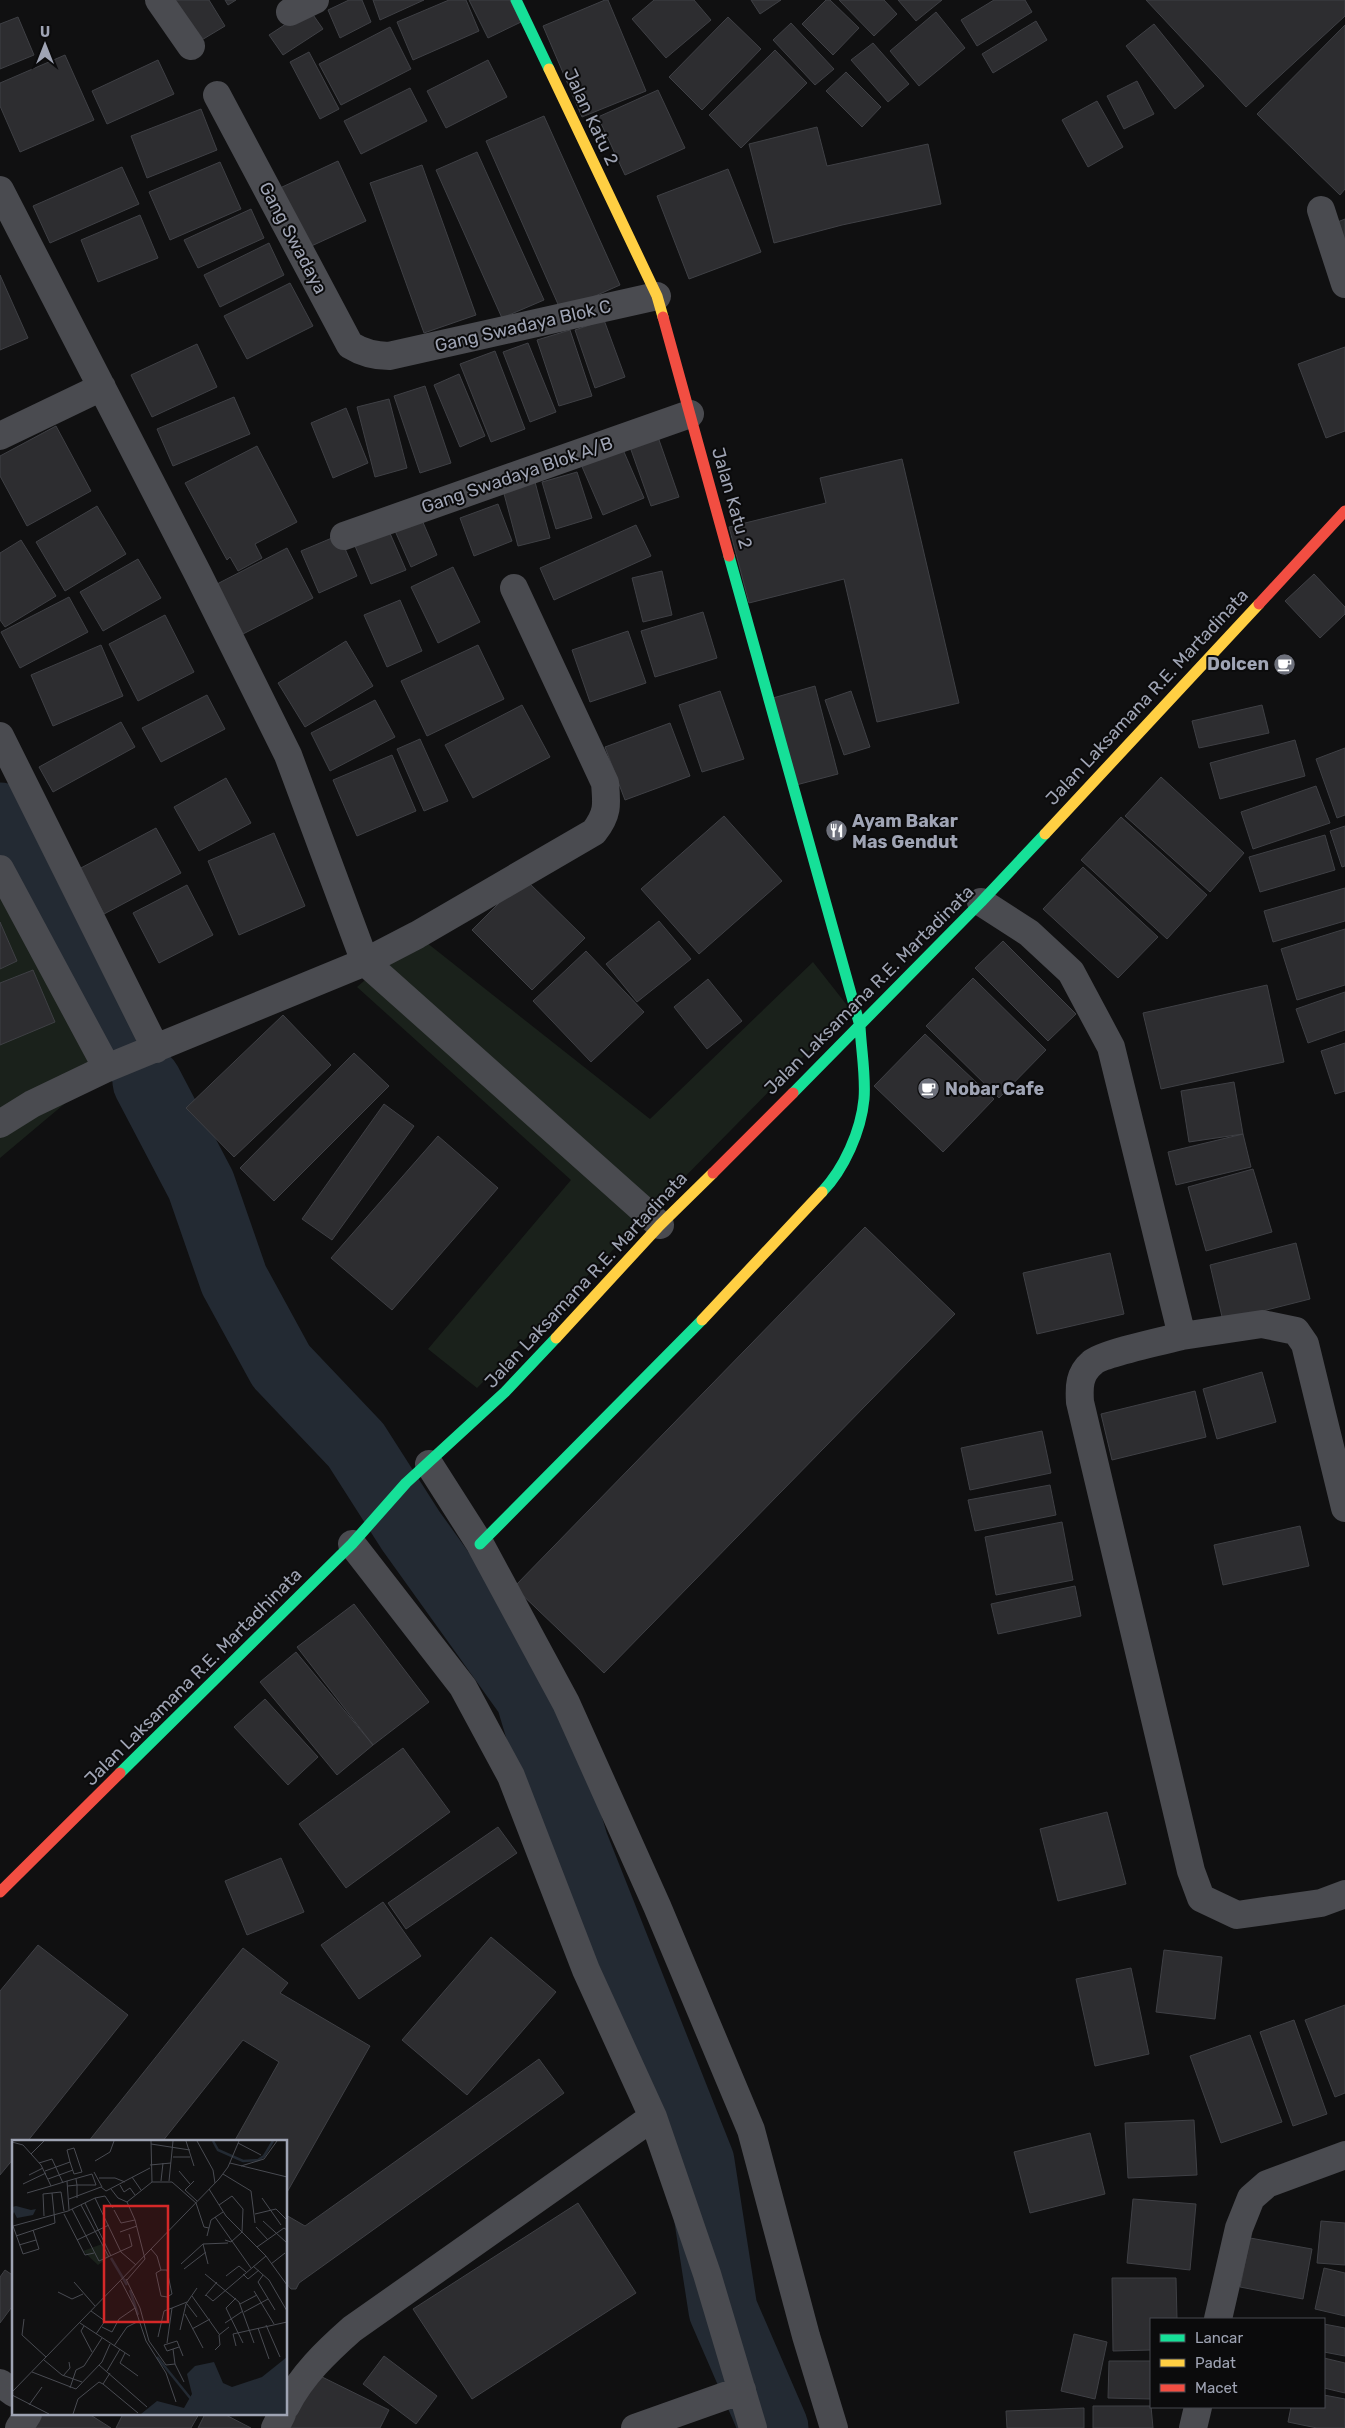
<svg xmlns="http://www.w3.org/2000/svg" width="1345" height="2428" viewBox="0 0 1345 2428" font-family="Rubik,sans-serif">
  <rect width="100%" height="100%" fill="#101011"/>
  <path fill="#1a211b" d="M0 869 107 1068 0 1158Z
    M417 935 650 1119 813 962 850 1009 477 1388 428 1349 571 1180 357 987Z"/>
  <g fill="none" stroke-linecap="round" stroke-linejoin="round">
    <path stroke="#232a33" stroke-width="69" d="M0 817 131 1053
      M147 1082 201 1185 234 1280 281 1366 356 1445 411 1531 530 1697 574 1844 700 2162 723 2310 774 2428"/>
  </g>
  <path fill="#2d2d30" stroke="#3f4045" d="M175 0H209L225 26 200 41Z
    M225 0H236L228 5Z
    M349 0H362L371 22 340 38 328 10Z
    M373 0H424L380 20Z
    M449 0H466L479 31 413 60 397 22Z
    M469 0H510L521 22 488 38Z
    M605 0H608L646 91 582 117 543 26Z
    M654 0H694L711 20 666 58 632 19Z
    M751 0H781L760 14Z
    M826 0H830L859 28 833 55 802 24Z
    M839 0H884L897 14 874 36Z
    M898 0H942L916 21Z
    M994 0H1025L1032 12 977 46 961 20Z
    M1146 0H1345V16L1246 107Z
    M309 9 323 29 283 55 269 35Z
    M936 12 965 48 919 86 890 51Z
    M18 17 34 55 0 69V24Z
    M728 17 761 49 702 110 669 77Z
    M1036 21 1047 40 993 73 982 54Z
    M791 23 834 69 815 85 773 40Z
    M1154 24 1204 86 1175 109 1126 46Z
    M1345 25V189L1340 195 1257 114Z
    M390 27 411 69 341 105 319 64Z
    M873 43 909 84 888 102 851 60Z
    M775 50 807 83 741 148 709 115Z
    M309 52 339 109 320 119 290 62Z
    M65 55 94 120 20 152 0 106V83Z
    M158 60 174 94 107 124 92 91Z
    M488 60 507 97 446 128 427 91Z
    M846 72 881 107 862 127 826 91Z
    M1137 81 1154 114 1124 129 1107 96Z
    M410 88 427 121 361 154 344 121Z
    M658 90 685 148 625 175 598 117Z
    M1097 101 1123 147 1088 167 1062 120Z
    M201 109 217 150 147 178 131 136Z
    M544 116 620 285 561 311 486 141Z
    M817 127 827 166 928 144 941 204 842 225 774 243 749 144Z
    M477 152 544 300 502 318 436 170Z
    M338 161 366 221 307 248 280 188Z
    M220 162 241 209 170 240 149 192Z
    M422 165 476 315 424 333 370 183Z
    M122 167 139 204 50 243 33 206Z
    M728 169 761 252 689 279 657 196Z
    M251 209 264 238 198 268 184 240Z
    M140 215 158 258 98 282 81 240Z
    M1345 219V250L1335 223Z
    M269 243 284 275 220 307 204 275Z
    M0 275 28 338 0 350Z
    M290 283 313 326 247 359 224 316Z
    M604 320 625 377 595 388 575 330Z
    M570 330 592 396 559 406 537 340Z
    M528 343 556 412 530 422 503 352Z
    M197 344 217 387 152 417 131 375Z
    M1345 347V431L1326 438 1298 364Z
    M495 351 525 429 491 442 460 364Z
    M459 374 485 436 460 447 434 385Z
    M425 386 451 463 420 473 394 396Z
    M234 397 250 434 173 466 157 429Z
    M389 399 407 468 375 477 357 407Z
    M346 408 368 463 333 478 311 423Z
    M56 426 91 491 27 526 0 476V456Z
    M658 437 679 497 651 506 630 447Z
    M621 445 644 498 603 515 580 462Z
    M257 446 297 522 255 544 262 558 238 571 230 557 227 560 185 483Z
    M902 459 959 703 877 722 844 579 749 603 729 527 826 503 820 478Z
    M577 472 592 518 556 529 542 482Z
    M535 482 550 538 518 546 503 490Z
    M498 504 512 541 474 556 460 518Z
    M97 506 126 554 65 591 36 542Z
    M419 513 437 555 411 567 392 524Z
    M636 525 651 556 554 600 540 568Z
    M389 531 406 570 371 584 355 546Z
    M339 535 357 576 319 593 301 551Z
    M21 540 56 596 5 627 0 620V553Z
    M287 548 313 598 243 634 217 584Z
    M138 559 161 598 103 631 80 592Z
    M453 567 480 622 438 643 411 587Z
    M662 571 672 615 643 622 632 578Z
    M1314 574 1345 607V614L1320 638 1285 601Z
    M69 597 88 632 20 668 1 632Z
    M400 600 422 651 387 667 364 615Z
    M703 612 717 658 655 677 641 631Z
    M165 615 194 672 138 701 109 644Z
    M628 631 646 683 590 702 572 650Z
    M346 641 373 686 305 727 278 683Z
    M101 645 123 696 53 726 31 675Z
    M478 645 504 699 427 736 401 681Z
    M815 686 838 774 796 785 773 698Z
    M720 691 744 759 702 772 679 705Z
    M851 691 870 747 844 755 825 700Z
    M207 695 225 729 161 762 142 728Z
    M375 700 395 737 330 771 311 733Z
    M522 705 550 757 473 798 445 745Z
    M1262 705 1269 733 1199 748 1192 721Z
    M121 722 135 747 53 792 39 767Z
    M670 723 690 776 625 800 605 747Z
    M420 739 448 801 424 811 397 749Z
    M1295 740 1305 776 1220 799 1210 763Z
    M1345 748V815L1337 818 1316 759Z
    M392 755 416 811 357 836 333 780Z
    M1161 777 1244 853 1210 892 1125 816Z
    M226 778 251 823 199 851 174 807Z
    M1316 786 1330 823 1253 849 1241 812Z
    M724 816 782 881 699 954 641 889Z
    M1121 817 1207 895 1167 939 1081 860Z
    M1345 826V866L1342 867 1330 831Z
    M156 828 181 873 104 914 79 869Z
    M274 833 305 906 239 935 208 861Z
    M1325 835 1335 870 1260 892 1249 857Z
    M1083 867 1158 937 1118 978 1043 909Z
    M524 878 585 938 532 990 472 930Z
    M187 885 213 935 159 963 133 913Z
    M1345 888V921L1273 942 1264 911Z
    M659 921 691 959 637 1002 606 964Z
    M0 922 17 961 0 969Z
    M1345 929V985L1297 1000 1281 949Z
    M1003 941 1076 1014 1048 1041 975 968Z
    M586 951 644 1012 591 1062 533 1001Z
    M33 970 55 1022 0 1045V983Z
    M973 978 1046 1050 999 1098 926 1026Z
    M708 979 742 1021 707 1049 674 1007Z
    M1267 985 1284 1062 1161 1089 1143 1013Z
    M1345 992V1030L1308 1043 1296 1009Z
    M283 1015 331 1065 234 1157 186 1108Z
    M925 1034 994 1099 943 1152 874 1086Z
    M1345 1043V1091L1335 1094 1321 1051Z
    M354 1053 389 1086 274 1201 240 1168Z
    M1234 1082 1243 1134 1189 1142 1181 1091Z
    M384 1104 414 1126 332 1240 302 1219Z
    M1243 1134 1251 1167 1176 1185 1168 1152Z
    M438 1136 498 1188 392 1310 331 1258Z
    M1253 1169 1272 1232 1206 1251 1188 1187Z
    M865 1227 955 1314 604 1673 514 1587Z
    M1296 1243 1310 1299 1223 1321 1210 1265Z
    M1110 1253 1124 1314 1037 1334 1023 1273Z
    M1262 1372 1276 1422 1217 1439 1203 1389Z
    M1195 1391 1206 1437 1112 1460 1101 1414Z
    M1042 1431 1051 1473 970 1490 961 1448Z
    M1050 1485 1056 1515 975 1531 968 1500Z
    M1062 1522 1073 1580 996 1595 985 1537Z
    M1300 1526 1309 1566 1223 1585 1214 1545Z
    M1075 1586 1081 1616 998 1634 991 1604Z
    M354 1604 429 1702 373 1745 297 1647Z
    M296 1652 373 1745 337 1775 260 1682Z
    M265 1699 318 1757 288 1785 234 1727Z
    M403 1748 450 1812 346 1888 299 1824Z
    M1107 1812 1126 1884 1058 1901 1040 1829Z
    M498 1827 517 1853 406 1929 388 1903Z
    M281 1858 304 1912 247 1935 225 1881Z
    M383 1902 421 1956 359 1999 321 1945Z
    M491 1937 556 1992 467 2095 402 2040Z
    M38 1945 128 2015 27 2142H14V2158L0 2175V1991Z
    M243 1948 288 1983 280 1993 370 2046 286 2194V2142H234L279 2062 243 2040 162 2142H88Z
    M1164 1950 1222 1957 1215 2019 1156 2012Z
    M1131 1968 1149 2054 1095 2066 1076 1979Z
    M1345 2005V2093L1335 2097 1305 2020Z
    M1294 2020 1327 2114 1293 2126 1260 2032Z
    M1250 2035 1282 2122 1221 2143 1190 2056Z
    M539 2059 564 2093 299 2283 296 2289H291L286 2283V2215L305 2226Z
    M1194 2120 1197 2175 1128 2178 1125 2123Z
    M1090 2133 1105 2194 1030 2213 1014 2152Z
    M1133 2199 1196 2204 1190 2270 1127 2263Z
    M578 2203 636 2293 472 2399 413 2309Z
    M1321 2221 1345 2223V2265L1317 2263Z
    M1250 2238 1312 2249 1303 2299 1240 2287Z
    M1324 2268 1345 2273V2316L1315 2309Z
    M5 2270 14 2276V2304L0 2323V2277Z
    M1112 2278H1176L1177 2319H1151V2350L1113 2351Z
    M1324 2324 1345 2328V2356L1324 2352Z
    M1074 2334 1107 2342 1095 2399 1061 2391Z
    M384 2356 437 2396 416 2424 363 2384Z
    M1324 2358 1345 2363V2393L1324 2388Z
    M1109 2361H1151V2399L1108 2398Z
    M314 2373 389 2410 380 2428H287Z
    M1324 2395 1345 2399V2428H1317L1288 2422 1291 2407H1324Z
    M1093 2406H1151L1153 2428H1093Z
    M1084 2408V2428H1007L1006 2411Z
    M42 2414H89L111 2428H34Z
    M123 2414H199L191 2428H116Z
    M205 2414H224L251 2428H198Z"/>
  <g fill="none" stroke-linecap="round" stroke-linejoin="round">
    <path stroke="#4a4b50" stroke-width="28" d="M159 0 191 46
      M290 12 315 0
      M217 95 350 345C363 353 374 356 389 356L657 296
      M0 190 198 574 288 755 365 962 660 1225
      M1321 210 1345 284
      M0 436 102 387
      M344 536 690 414
      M0 736 156 1049
      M0 869 107 1068
      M981 902 1029 933 1071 972 1111 1047 1182 1336C1166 1340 1101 1354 1092 1363 1079 1374 1079 1387 1080 1402L1191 1871 1201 1898 1237 1915 1321 1903 1345 1894
      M0 1124 32 1104 107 1068 365 962 417 935 594 832C608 814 607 805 605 783L514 588
      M1182 1336 1262 1324 1296 1331 1305 1344 1345 1508
      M429 1464 480 1544 566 1703 657 1906 751 2130 806 2336 834 2428
      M352 1544 463 1687 511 1776 586 1970 653 2117 707 2274 753 2428
      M1218 2319 1239 2228 1251 2198 1267 2184 1345 2155
      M0 2383 14 2393
      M286 2406C302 2375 326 2352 352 2329L653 2117
      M19 2428 28 2414
      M275 2428 282 2414
      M635 2428 742 2390
      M1193 2428 1198 2407"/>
    <path stroke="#16e098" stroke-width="11" d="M516 0 549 69
      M729 556 860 1026C861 1049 866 1076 864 1099 861 1131 844 1169 822 1192
      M793 1093 981 902 1045 834
      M480 1544 702 1320
      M120 1773 352 1544 406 1483 505 1392 556 1338"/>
    <path stroke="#ffcf43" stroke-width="11" d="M549 69 657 296 663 317
      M1045 834 1259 604
      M702 1320 822 1192
      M556 1338 660 1225 713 1173"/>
    <path stroke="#f24e42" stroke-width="11" d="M663 317 729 556
      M1259 604 1345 511
      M713 1173 793 1093
      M0 1892 120 1773"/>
  </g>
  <defs>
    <symbol id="cafe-disc" viewBox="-11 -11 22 22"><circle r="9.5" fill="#6d707b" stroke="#0b0b0c"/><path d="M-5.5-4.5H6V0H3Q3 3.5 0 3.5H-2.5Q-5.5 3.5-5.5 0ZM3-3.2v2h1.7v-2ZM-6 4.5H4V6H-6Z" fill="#fff"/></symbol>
    <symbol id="restaurant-disc" viewBox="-11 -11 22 22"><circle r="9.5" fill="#6d707b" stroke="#0b0b0c"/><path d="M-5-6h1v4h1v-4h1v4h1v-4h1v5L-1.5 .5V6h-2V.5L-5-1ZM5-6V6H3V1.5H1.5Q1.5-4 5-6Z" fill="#fff"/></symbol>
  </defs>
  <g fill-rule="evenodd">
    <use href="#cafe-disc" x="1272" y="652" width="25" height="25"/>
    <use href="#restaurant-disc" x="824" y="818" width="25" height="25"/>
    <use href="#cafe-disc" x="916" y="1076" width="25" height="25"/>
  </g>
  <g text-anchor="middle" stroke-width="4" stroke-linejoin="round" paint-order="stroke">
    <g font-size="18" fill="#9fa4b4" stroke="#0b0b0c">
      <text transform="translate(591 117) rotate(65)" y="6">Jalan Katu 2</text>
      <text transform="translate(293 238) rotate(62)" y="6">Gang Swadaya</text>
      <text transform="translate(523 326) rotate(-13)" y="6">Gang Swadaya Blok C</text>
      <text transform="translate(517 475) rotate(-19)" y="6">Gang Swadaya Blok A/B</text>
      <text transform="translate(732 498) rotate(74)" y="6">Jalan Katu 2</text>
      <text transform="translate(1147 697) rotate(-47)" y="6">Jalan Laksamana R.E. Martadinata</text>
      <text transform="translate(869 990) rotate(-45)" y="6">Jalan Laksamana R.E. Martadinata</text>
      <text transform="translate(586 1280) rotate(-47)" y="6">Jalan Laksamana R.E. Martadinata</text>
      <text transform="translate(193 1677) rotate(-45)" y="6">Jalan Laksamana R.E. Martadhinata</text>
    </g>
    <g font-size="18" font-weight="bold" fill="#9fa4b4" stroke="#0b0b0c" text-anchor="start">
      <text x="1269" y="670" text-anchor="end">Dolcen</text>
      <text x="852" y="827">Ayam Bakar<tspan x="852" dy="21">Mas Gendut</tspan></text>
      <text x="945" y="1095">Nobar Cafe</text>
    </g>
  </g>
  <g transform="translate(12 2140)">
    <rect width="275" height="275" fill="#101011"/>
    <path d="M90 104 97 117 86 125 71 111Z" fill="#1a211b"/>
    <path d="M4 66 19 70 24 69 21 75 5 78 2 72 0 77V67ZM275 217V274H129L145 261 172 268 180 254 175 234 183 226 202 222 211 243 220 247 250 237Z" fill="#232a33"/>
    <path fill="none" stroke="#232a33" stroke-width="2.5" d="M201 1 206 10 231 21 246 20 252 16 261 1M99 118 115 145M118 150 126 175M145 217 179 259"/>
    <path fill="none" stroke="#494b52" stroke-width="1" d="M139 1 140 42M174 1 182 26M185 1 201 30 203 43M0 2 11 5 29 25 39 46 55 41M226 3 249 15M139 4 178 10M19 14 32 1M161 17H178M83 21 98 12 102 1M27 23 40 19 51 43M218 23 275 37M138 25 159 23M229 26 252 19 265 1M33 31 58 22 62 34 70 32 62 8 55 10 58 22M167 31 178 44M82 32 90 47M211 34 239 51 243 83M17 35 31 28M120 37 129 50M87 38H103L113 42M36 39 61 30M149 41 151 23M157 41 161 1M182 41 173 50 185 61M11 44 34 33M108 45 112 52 118 48 123 55M56 46 65 45V58M99 49 106 58 115 62M197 49 214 76 254 116 275 145M15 53 39 46M83 58 93 56 101 68M250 58 269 85M57 59 89 47 94 51 138 28M73 63 99 116M69 65 97 117M207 65 220 56 231 69 230 92 219 102 213 100M60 69 87 121 120 106 117 94M57 70 55 41 80 34 84 45H65L64 39M102 70 109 83 123 80M52 74 73 115 82 113M243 74 264 69 275 80M32 76 31 54 49 52 52 71M203 77 239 128M251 81 275 103M244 87 256 100M21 90 27 109 11 114 1 86 56 71 83 58 109 112 124 125M108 92 125 86M4 96 43 83 40 53M195 96 199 80 211 72M65 100 97 85M191 104 196 124M7 105 24 100M245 107 272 88 275 90M139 109 145 116 149 130 144 133 149 156 155 157 160 154 155 130H149M169 124 191 104 216 103M259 124 273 113M241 126 257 140 275 171M172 129 194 112M193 134 227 162 242 203M231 134 236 139 247 130M251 135 246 142 263 170M214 136 227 126 234 132M114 139 128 168 137 201 154 225 163 224 172 242M115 140 133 119 123 80 115 62 140 42H160L184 63 192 87 197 88M109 141 123 168 134 201 154 233 164 262M62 142 83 166M242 151 262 184M46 152 60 159 71 154M194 155 201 161 254 116M180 156 207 194M193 156 205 142M224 158 214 168 231 203M175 164 185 177M228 164 245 155M79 171 93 181 84 194M232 172 256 159M173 174 191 208M12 179 10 195 34 217M68 183 118 216M213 183 231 171M254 185 268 217M72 186 69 191 80 212M90 187 100 192 107 179 123 168M246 188 257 219M180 189 198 179M168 190 174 164 185 148M146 197 152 171 160 168M155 203 160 168 175 162M102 206 115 187 127 181M224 206 221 194 275 182M167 207 155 211 152 205 165 201 171 216M161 209 163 224M203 210 208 205 207 195 217 187M113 213 108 223 126 236M32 220 50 235 70 242M87 225 135 267M95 231 108 209M20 232 64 249 90 222 98 204M51 236 58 228 57 222M91 244 126 273M58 248 64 230 72 226 90 198M0 252 207 39 216 27 227 1M0 255 37 274M17 265 30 247M61 274 66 259 87 242 91 244 98 233"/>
    <path fill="#d62828" fill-opacity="0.15" stroke="#d62828" stroke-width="2.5" d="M92 66H156V182H92Z"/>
    <rect width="275" height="275" fill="none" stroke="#9fa4b4" stroke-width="2.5"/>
  </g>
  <rect x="1150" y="2318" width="175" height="90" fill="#0b0b0c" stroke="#46484f"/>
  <rect x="1160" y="2334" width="25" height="8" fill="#16e098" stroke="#46484f"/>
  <text x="1195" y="2343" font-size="15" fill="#9fa4b4">Lancar</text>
  <rect x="1160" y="2359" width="25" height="8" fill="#ffcf43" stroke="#46484f"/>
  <text x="1195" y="2368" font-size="15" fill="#9fa4b4">Padat</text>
  <rect x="1160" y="2384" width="25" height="8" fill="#f24e42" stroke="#46484f"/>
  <text x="1195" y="2393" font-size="15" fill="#9fa4b4">Macet</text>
  <g transform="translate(45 45)" stroke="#0b0b0c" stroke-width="4" paint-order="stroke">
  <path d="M0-4L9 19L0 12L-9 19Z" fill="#9fa4b4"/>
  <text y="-8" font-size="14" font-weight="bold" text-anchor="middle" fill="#9fa4b4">U</text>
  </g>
</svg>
